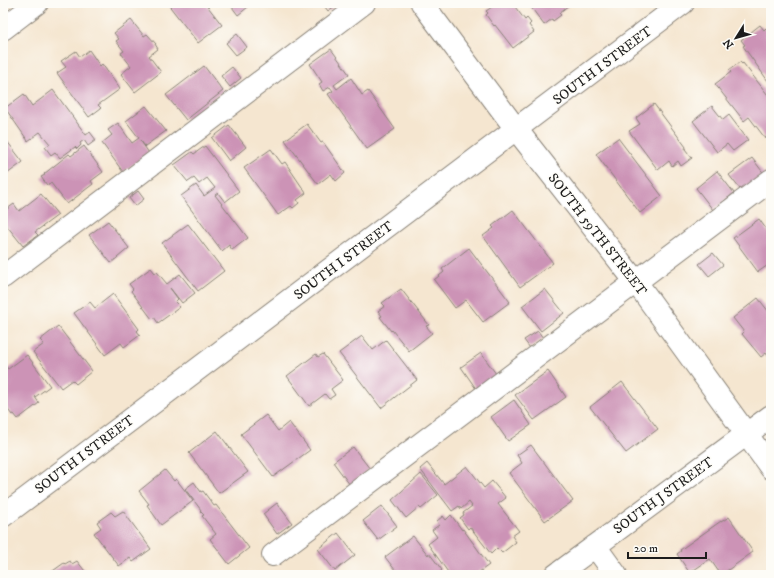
<svg xmlns="http://www.w3.org/2000/svg" width="774" height="578" viewBox="0 0 774 578" font-family="'IM FELL DW Pica',serif">
  <rect width="100%" height="100%" fill="#fdfcf7"/>
  <filter id="ink" filterUnits="userSpaceOnUse"><feTurbulence type="fractalNoise" baseFrequency=".025" numOctaves="2"/><feDisplacementMap in="SourceGraphic" scale="8" xChannelSelector="R" yChannelSelector="G"/><feConvolveMatrix kernelMatrix="1 2 1 2 8 2 1 2 1" color-interpolation-filters="sRGB"/></filter>
  <filter id="wash" filterUnits="userSpaceOnUse"><feTurbulence type="fractalNoise" baseFrequency=".012" numOctaves="4" result="noise"/><feDisplacementMap in="SourceGraphic" scale="16" xChannelSelector="R" yChannelSelector="G"/><feGaussianBlur stdDeviation="0.9" result="paint"/><feColorMatrix in="noise" values="0 0 0 0 0 0 0 0 0 0 0 0 0 0 0 0 0 1.4 0 .05"/><feComposite in="paint" operator="in"/></filter>
  <g filter="url(#wash)">
    <rect width="100%" height="100%" fill="#f5e6d0"/>
    <g id="blocks">
      <path fill="#cc93b6" d="M167 3H205L222 25 198 43Z
        M229 3H253L238 15Z
        M322 3H339L328 11Z
        M498 3H512L525 20 527 18 531 23 529 25 534 32 513 48 495 25 494 26 486 15 488 13 486 11Z
        M528 3H568L569 5 559 13 561 15 553 21 552 19 544 25Z
        M131 20 144 36 147 34 156 44H155L158 49 149 56 161 72 135 92 121 74 131 66 121 53 124 51 116 41 119 39 114 33Z
        M760 25 764 30 766 28 771 35V79L768 81 743 46 745 45 741 40Z
        M237 34 247 47 236 55 226 43Z
        M331 49 349 74 334 85 337 89 351 78 362 95 368 91 395 129 367 149 328 94 333 91 330 87 323 91 319 84 322 82 310 64Z
        M89 50 100 66 102 64 120 89 98 105 101 108 89 117 57 73 66 67 61 61 76 51 80 57Z
        M740 62 742 64 743 63 771 99V133L765 138 749 117 744 121 715 84 731 72 729 70Z
        M204 66 223 91 186 120 166 95Z
        M232 67 241 78 230 87 221 76Z
        M53 90 86 135 90 132 96 140 88 146 84 140 80 143 81 145 77 149 75 147 60 158 55 152 51 155 45 147 50 144 40 132 28 141 5 108 24 94 32 106Z
        M654 104 686 147 685 149 692 158 681 166 678 161 672 166 669 161 658 170 629 131 640 124 636 118Z
        M146 106 166 131 145 146 140 140 149 153 123 172 102 143 112 135 108 130 118 123 132 143 139 138 126 121Z
        M712 106 723 120 729 115 748 140 733 151 727 144 717 152 693 121Z
        M307 124 321 143 323 142 345 173 336 181 331 174 318 184 285 140Z
        M229 125 246 147 229 161 212 138Z
        M3 136 23 162 3 177Z
        M618 138 662 196 640 213 596 154Z
        M84 146 103 172 91 181 93 184 67 204 51 183 47 185 41 177 45 175 44 174 69 154 71 156Z
        M205 146 239 191 225 202 218 193 215 195 248 238 232 250 229 245 222 251 181 196 196 185 204 196 215 188 207 178 199 184 194 178 188 182 174 165 192 152 194 154Z
        M271 149 282 164 285 162 306 193 297 200 299 203 293 208 291 206 278 215 244 168Z
        M752 158 765 175 743 193 729 175Z
        M717 171 734 193 713 210 696 188Z
        M138 191 144 199 135 206 129 198Z
        M41 194 58 215 35 232 38 235 23 246 3 221V212L14 204 19 211Z
        M513 210 553 263 520 287 483 236 494 228 492 226Z
        M759 219 771 236V263L758 272 733 238Z
        M108 221 129 248 111 263 89 235Z
        M188 224 224 271 198 291 162 243Z
        M469 248 510 302 483 322 466 300 455 308 434 280 444 272 442 269Z
        M713 253 723 265 709 276 699 264Z
        M151 268 155 273 157 272 167 284 180 274 195 293 182 303 170 288 178 299 175 302 180 307 158 323 154 317 152 319 131 291 133 289 129 284Z
        M401 289 429 325 426 326 432 333 409 351 392 330 391 331 380 317 382 316 378 311 385 306 382 303Z
        M545 289 564 313 541 331 522 306Z
        M113 294 139 329 137 331 140 335 124 347 121 343 105 355 74 313 90 302 95 308Z
        M758 298 769 312 771 310V358L770 359 766 353 761 357 742 334 744 332 733 318Z
        M58 326 92 371 76 384 72 380 61 388 33 352 44 344 40 340Z
        M538 331 543 338 530 348 524 340Z
        M362 336 373 350 386 340 417 380 381 408 339 353Z
        M481 353 499 378 479 393 461 367Z
        M316 354 318 357 323 354 343 380 331 389 335 395 329 399 325 394 309 406 287 376Z
        M27 355 50 386 35 397 39 403 18 419 14 414 12 415 3 403V363L8 369Z
        M548 371 566 397 534 420 515 395Z
        M622 382 658 429 626 453 590 407Z
        M514 400 531 425 508 441 491 417Z
        M266 415 278 431 289 422 310 450 273 477 241 434Z
        M217 431 248 472 219 493 189 453Z
        M531 445 573 501 545 521 509 473 522 463 517 455Z
        M353 447 370 469 350 485 333 462Z
        M427 463 444 484 467 466 484 488 492 481 506 498 498 504 519 531 512 536 516 542 502 553 497 548 491 554 470 527 468 529 460 518 464 515 463 513 472 506 469 502 461 509 459 506 452 511 420 469Z
        M165 470 174 481 176 479 193 501 161 525 147 505 149 504 139 491Z
        M421 474 438 495 421 509 419 507 406 518 392 500Z
        M194 482 201 492 203 491 214 506 216 505 249 548 229 564 210 539 216 534 202 516 204 515 200 511 201 510 185 489Z
        M277 503 292 523 277 534 263 514Z
        M382 506 397 526 378 540 363 521Z
        M123 511 151 549 133 562 130 558 119 566 94 533 101 528 97 522 111 512 115 516Z
        M451 515 462 530 463 529 489 565 475 575H465L464 574 463 575H450L428 544 437 537 432 530 439 525 437 521 443 516 446 520Z
        M729 517 753 552 721 575 710 559 694 570V569L689 572 677 554 681 551 680 550 721 521V522Z
        M338 533 355 555 335 571 318 549Z
        M413 536 428 555 429 553 442 570 440 572 442 575H399L385 557Z
        M70 561 72 564 77 561 88 575H51L50 573 64 563 65 564Z"/>
    </g>
  </g>
  <g filter="url(#ink)">
    <use href="#blocks" fill-opacity="0" stroke="#888176" stroke-width="1"/>
    <g fill="none" stroke-linecap="round" stroke-linejoin="round">
      <defs>
        <path id="minor" d="M422 3 516 129 636 282 771 468
          M3 29 37 3
          M3 277 364 3
          M3 516 683 3
          M595 546 616 575
          M273 555 771 180
          M556 575 771 416"/>
      </defs>
      <use href="#minor" stroke="#888176" stroke-width="24"/>
      <use href="#minor" stroke="#fff" stroke-width="22"/>
    </g>
  </g>
  <g text-anchor="middle" stroke-width="3" stroke-linejoin="round" paint-order="stroke">
    <g font-size="14" fill="#1c1c1c" stroke="#fdfcf7">
      <text transform="translate(602 65) rotate(-37)" y="5">SOUTH I STREET</text>
      <text transform="translate(598 234) rotate(52)" y="5">SOUTH 59TH STREET</text>
      <text transform="translate(343 260) rotate(-37)" y="5">SOUTH I STREET</text>
      <text transform="translate(84 454) rotate(-37)" y="5">SOUTH I STREET</text>
      <text transform="translate(663 495) rotate(-36)" y="5">SOUTH J STREET</text>
    </g>
  </g>
  <rect width="774" height="578" fill="none" stroke="#fdfcf7" stroke-width="16"/>
  <g transform="translate(736 38) rotate(233)" stroke="#fdfcf7" stroke-width="3" paint-order="stroke">
  <path d="M0-3L7 15L0 10L-7 15Z" fill="#1c1c1c"/>
  <text y="-6" font-size="11" font-weight="bold" text-anchor="middle" fill="#1c1c1c">N</text>
  </g>
  <path d="M628 552v6h78v-6" fill="none" stroke="#1c1c1c" stroke-width="2"/>
  <text x="634" y="552" font-size="12" fill="#1c1c1c" stroke="#fdfcf7" stroke-width="3" paint-order="stroke">20 m</text>
</svg>
